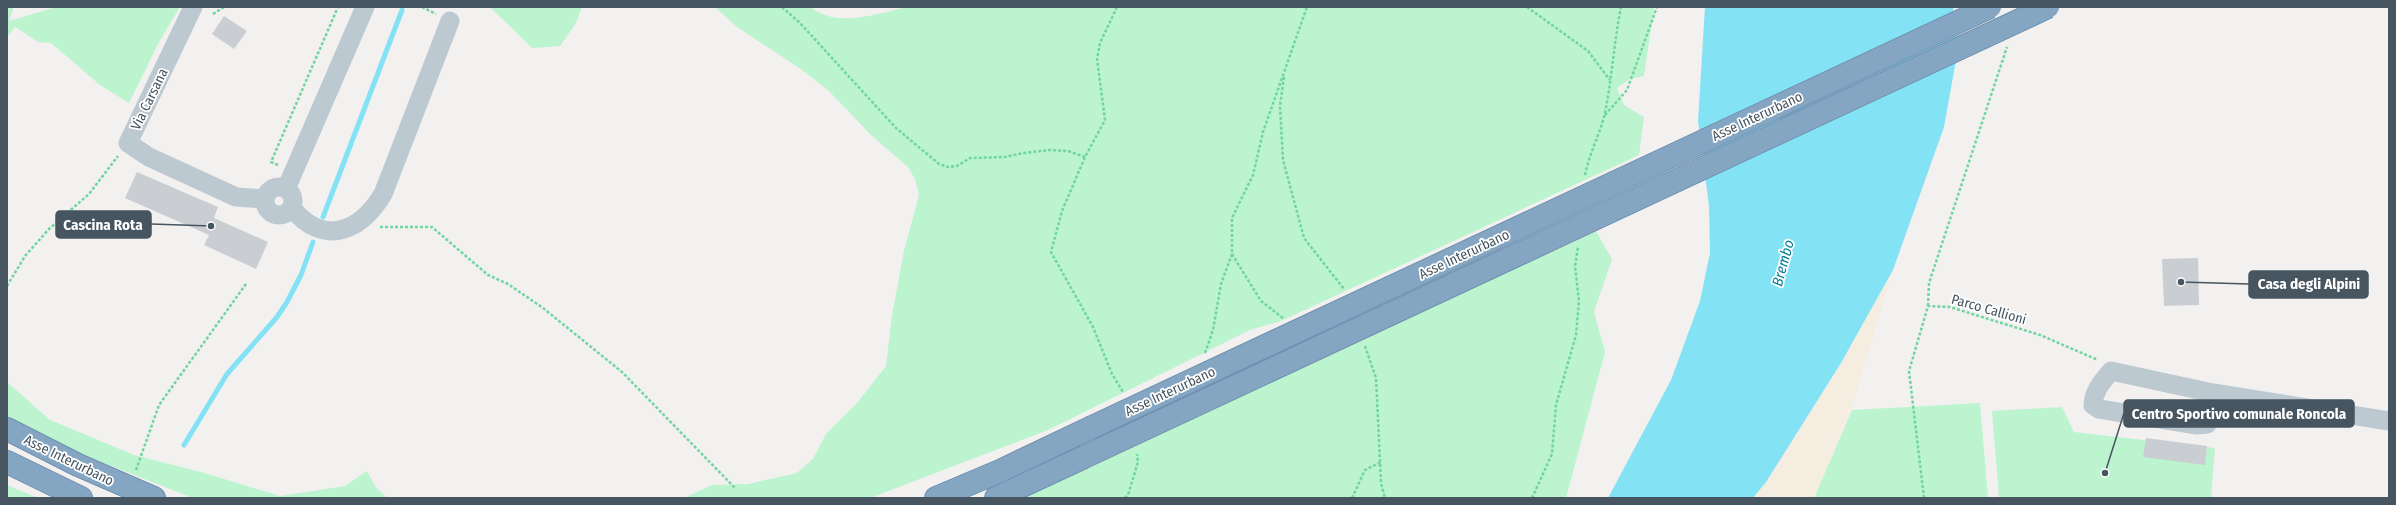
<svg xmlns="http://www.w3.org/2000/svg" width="2396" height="505" viewBox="0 0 2396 505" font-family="'Fira Sans Condensed',sans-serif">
  <rect width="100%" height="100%" fill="#f3f0f0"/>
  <path fill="#bbf4cf" d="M7 7H14L9 21 56 7H180L159 42 129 103 100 85 51 43 38 42 15 27 7 37Z
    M490 7H582L576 23 560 46 532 48Z
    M715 7H811C837 29 878 13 908 7H1654L1644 76 1630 79 1617 88 1624 105 1644 117 1639 155 1281 321 1250 330 1048 430 870 498H684L712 485 748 484 797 473 813 459 826 434 857 403 886 366 892 315 904 251 919 195 915 179 908 167 870 134 828 90 801 69 737 27Z
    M1596 231 1612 259 1594 312 1605 352 1566 498H1023Z
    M7 382 50 420 134 455 201 472 280 496 345 486 367 471 375 486 387 498H193L32 435 7 421Z
    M1980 403 1988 498H1814L1852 410Z
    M2062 407 2074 432 2215 448 2211 498H1999L1992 411Z
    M7 485 38 498H7Z"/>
  <path fill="#f5ede0" d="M1893 270 1852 406 1814 498H1753L1766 482 1841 363Z"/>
  <path fill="#84e2f5" d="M1705 7H1953L1958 49 1944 127 1893 270 1841 363 1766 482 1753 498H1608L1671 380 1700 301 1710 253 1709 206 1698 121Z"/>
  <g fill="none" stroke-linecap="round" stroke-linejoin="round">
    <path stroke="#84e2f5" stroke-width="5" d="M323 217 402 10
      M184 445 227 374 277 317 287 302 301 275 313 242"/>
  </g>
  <path fill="#caced3" d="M224 16 247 31 234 49 212 34Z
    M137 172 218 207 214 218 268 242 256 269 204 245 209 235 125 198Z
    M2198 258 2199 305 2164 306 2162 259Z
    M2146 438 2207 446 2205 465 2143 457Z"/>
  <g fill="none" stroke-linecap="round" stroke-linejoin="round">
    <defs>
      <path id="highway" d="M7 429 78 465 154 498
        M7 462 81 498
        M936 498 1000 471 1090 428
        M996 498 1082 458"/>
    </defs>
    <use href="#highway" stroke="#6f91af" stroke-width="24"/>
    <path stroke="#70d59f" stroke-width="2.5" stroke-dasharray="3 2" stroke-linecap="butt" d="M422 7 436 14
      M782 7 800 23 896 128 939 164 948 167 957 166 970 158 1005 157 1023 153 1050 150 1068 151 1085 157
      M1117 7 1100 43 1097 59 1105 120 1085 157 1062 211 1051 252 1093 327 1112 374 1123 392
      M1527 7 1588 51 1610 80
      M213 14 224 7
      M1284 77 1280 106 1283 160 1304 238 1344 289
      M1605 115 1627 90 1657 7
      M278 165 271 162 338 7
      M1585 175C1589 154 1600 134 1605 113 1612 78 1614 42 1621 7
      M380 227H432L488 275 508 284 543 308 622 372 735 488
      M7 286 25 256 49 229 89 194 118 156
      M1928 306 1929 283 2007 47
      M1283 318 1261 301 1232 254V218L1253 175 1263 132 1307 7
      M1365 346 1376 378 1381 483 1385 498
      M1205 353 1213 330 1221 284 1232 254
      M136 470 159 405 246 284
      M1125 498 1128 495 1138 462 1137 454
      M1352 498 1365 470 1381 462
      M1532 498 1552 454 1556 405 1576 335 1579 301 1575 266 1578 247
      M1924 498 1909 371 1928 306 1950 307 2040 335 2098 360"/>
    <path stroke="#bdc9d1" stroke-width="19" d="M193 7 128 143 149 157 236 197 265 199
      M265 201a14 14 0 1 1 28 0a14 14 0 1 1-28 0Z
      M286 189 365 7
      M292 208C323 247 360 232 383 194L450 21
      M2111 371 2213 393 2207 424 2197 425 2099 409 2093 405C2094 390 2102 382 2111 371Z
      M2213 393 2389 421"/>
    <use href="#highway" stroke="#84a6c3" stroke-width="22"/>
    <defs>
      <path id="highway-bridge" d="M1090 428 1990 7
        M1082 458 2048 7"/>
    </defs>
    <use href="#highway-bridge" stroke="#6f91af" stroke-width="24" stroke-linecap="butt"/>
    <use href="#highway-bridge" stroke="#84a6c3" stroke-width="22"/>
  </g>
  <g text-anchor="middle" stroke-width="3.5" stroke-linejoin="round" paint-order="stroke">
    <g font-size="14" fill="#465560" stroke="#fff">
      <text transform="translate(149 99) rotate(-64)" y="5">Via Carsana</text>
      <text transform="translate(1757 116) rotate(-25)" y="5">Asse Interurbano</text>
      <text transform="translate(1464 254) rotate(-25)" y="5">Asse Interurbano</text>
      <text transform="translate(1989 309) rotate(16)" y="5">Parco Callioni</text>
      <text transform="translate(1170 391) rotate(-25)" y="5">Asse Interurbano</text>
      <text transform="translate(69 460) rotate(26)" y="5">Asse Interurbano</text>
    </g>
    <g font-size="15" font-style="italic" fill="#037f97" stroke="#fff">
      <text transform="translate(1783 263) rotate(-75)" y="5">Brembo</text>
    </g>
  </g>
  <path fill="none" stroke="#465560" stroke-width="1.5" d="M211 226L151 224M2181 282L2249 284M2105 473L2124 413"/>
  <g fill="#465560" stroke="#fff" stroke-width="1.5">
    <circle cx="211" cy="226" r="4"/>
    <circle cx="2181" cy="282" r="4"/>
    <circle cx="2105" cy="473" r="4"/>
  </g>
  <g fill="#465560" stroke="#465560" stroke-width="1.5">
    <rect x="56" y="211" width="95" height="27" rx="4"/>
    <rect x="2249" y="271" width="119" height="27" rx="4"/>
    <rect x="2124" y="400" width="230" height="27" rx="4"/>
  </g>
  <g font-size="15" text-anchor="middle" font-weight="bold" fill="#fff">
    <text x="103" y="230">Cascina Rota</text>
    <text x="2309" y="289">Casa degli Alpini</text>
    <text x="2239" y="419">Centro Sportivo comunale Roncola</text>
  </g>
  <rect width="2396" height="505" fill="none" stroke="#465560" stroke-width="16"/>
</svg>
